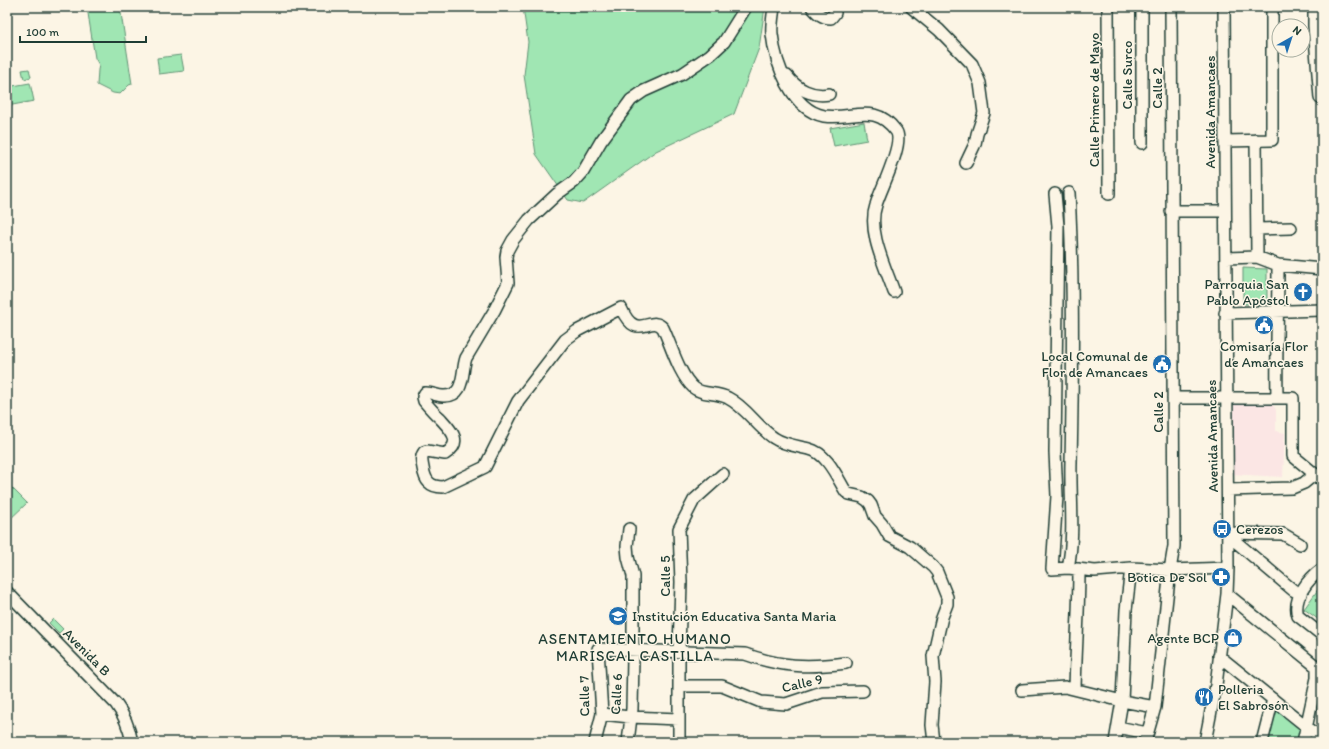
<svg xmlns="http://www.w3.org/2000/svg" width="1329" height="749" viewBox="0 0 1329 749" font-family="Itim,sans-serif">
  <rect width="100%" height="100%" fill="#fcf5e5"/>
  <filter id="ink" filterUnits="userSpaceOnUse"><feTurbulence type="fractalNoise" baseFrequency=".025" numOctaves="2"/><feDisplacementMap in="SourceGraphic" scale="8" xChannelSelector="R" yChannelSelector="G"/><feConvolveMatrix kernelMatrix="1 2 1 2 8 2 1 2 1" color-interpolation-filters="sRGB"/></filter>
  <g filter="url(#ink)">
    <path fill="#fbe6e4" d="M1234 401 1272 403 1276 410V431L1285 433 1283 477 1231 474Z"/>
    <path fill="#a0e6b3" stroke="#609274" d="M87 7H120L132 84 129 85 120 94 113 93 97 85 98 70 99 65 95 58Z
      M523 7H765L759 48 734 114 656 151 583 203 568 200 536 154 524 75 528 42Z
      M181 55 184 71 159 74 157 58Z
      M29 69 31 77 24 79 22 70Z
      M30 83 34 101 7 106V87Z
      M864 122 867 140 834 146 830 128Z
      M1243 268 1267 269V304H1243Z
      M7 483 27 503 7 522Z
      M1322 584V622L1304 609Z
      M53 619 63 629 59 633 49 623Z
      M1275 706 1303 727 1300 742H1266Z"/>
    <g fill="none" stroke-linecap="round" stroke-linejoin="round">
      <defs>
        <path id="minor" d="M746 7 724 42 710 55 682 74 644 91 631 100 601 141 583 172 574 182 557 194 529 220 513 240 507 251 506 257 508 283 494 311 466 358C461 372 466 397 443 396 437 396 431 392 425 393L423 397 424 401C429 407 434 413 440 418 451 430 464 442 445 454L427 451 424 452C420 457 422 462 423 468 425 480 429 487 443 487L485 467 518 401 565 340 577 331 621 308C637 344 650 313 663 328 671 345 679 375 694 388 702 395 717 392 728 398 746 407 757 427 774 438 784 445 798 446 809 449 827 453 837 477 846 492L849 494 862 497 868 501 871 505 875 516 882 524 889 536 910 547 933 567 937 572 947 597V604L942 617 933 656 935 682 932 725 934 742
          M774 7C773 16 771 25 772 34 775 63 792 110 824 116 853 120 875 102 896 131 905 143 880 190 876 205 867 231 885 266 894 292
          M812 7C817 13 822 18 831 18L835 13V7
          M911 7 939 30 972 64 980 83 984 113 977 134 975 144 966 163
          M1108 7 1109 194
          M1142 7V143
          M1314 7V26L1320 98
          M787 76C797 89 812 97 829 94
          M1256 140 1257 257
          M1225 141 1272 140V7
          M1055 194 1058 226 1055 452 1057 496 1052 569 1068 568 1095 571 1131 568 1170 570 1228 568
          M1171 211H1225
          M1257 229 1291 228
          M1226 258 1257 257 1278 265 1322 269
          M1225 313 1322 310
          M1277 397C1276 353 1278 309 1278 265
          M1173 398H1293V456L1322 480
          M1228 490 1292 488 1304 483 1315 474
          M1229 533 1283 534 1300 544
          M1229 536 1293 590 1301 594
          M1068 568C1075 533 1070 497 1071 462 1073 372 1074 283 1069 193
          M1322 569C1309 578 1292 598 1298 616L1322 635
          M7 592 116 704C125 716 129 727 132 742
          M1227 594 1317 667V678L1303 742
          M1219 656 1322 739
          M679 686H722L761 702 786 704 822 692 863 691
          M1075 689C1076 649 1079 609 1079 569
          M1022 690 1065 687 1122 701 1155 707
          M602 714 630 717 679 719
          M1118 727 1147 733
          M595 742 602 714 598 649 745 654C781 667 807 668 846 663
          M628 742 632 709 633 658V576L628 557 627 546 629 529
          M679 742V651L681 582 679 529 694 500 723 474
          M1115 742 1122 701 1126 610 1131 568
          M1145 742 1155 707 1170 570 1174 546 1171 7
          M1205 742 1216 685 1227 594 1228 568 1224 7
          M1262 742 1273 699"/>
      </defs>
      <use href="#minor" stroke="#1f3d34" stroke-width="14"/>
      <use href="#minor" stroke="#fcf5e5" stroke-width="11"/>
    </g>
  </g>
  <defs>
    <symbol id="church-disc" viewBox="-11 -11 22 22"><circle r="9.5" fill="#1f6fb2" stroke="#fcf5e5"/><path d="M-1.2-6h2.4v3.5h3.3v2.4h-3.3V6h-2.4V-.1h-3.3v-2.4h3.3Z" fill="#fff"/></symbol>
    <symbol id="civic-disc" viewBox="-11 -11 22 22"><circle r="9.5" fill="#1f6fb2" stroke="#fcf5e5"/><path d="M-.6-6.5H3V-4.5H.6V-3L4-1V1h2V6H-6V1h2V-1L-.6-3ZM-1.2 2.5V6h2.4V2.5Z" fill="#fff"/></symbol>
    <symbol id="bus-disc" viewBox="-11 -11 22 22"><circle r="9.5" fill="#1f6fb2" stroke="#fcf5e5"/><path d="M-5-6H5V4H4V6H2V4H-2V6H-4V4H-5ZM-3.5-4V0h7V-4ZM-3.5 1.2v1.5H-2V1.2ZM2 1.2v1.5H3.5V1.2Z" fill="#fff"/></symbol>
    <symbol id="pharmacy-disc" viewBox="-11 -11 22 22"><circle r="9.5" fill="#1f6fb2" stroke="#fcf5e5"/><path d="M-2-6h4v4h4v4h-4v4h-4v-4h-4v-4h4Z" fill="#fff"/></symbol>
    <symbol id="school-disc" viewBox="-11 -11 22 22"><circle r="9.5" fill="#1f6fb2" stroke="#fcf5e5"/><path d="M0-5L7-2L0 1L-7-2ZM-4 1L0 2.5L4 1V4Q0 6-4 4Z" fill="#fff"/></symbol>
    <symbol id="shop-disc" viewBox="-11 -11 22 22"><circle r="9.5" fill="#1f6fb2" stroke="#fcf5e5"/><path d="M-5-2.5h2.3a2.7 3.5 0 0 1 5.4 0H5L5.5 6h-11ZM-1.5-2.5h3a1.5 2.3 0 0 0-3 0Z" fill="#fff"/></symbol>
    <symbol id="restaurant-disc" viewBox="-11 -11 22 22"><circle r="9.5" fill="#1f6fb2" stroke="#fcf5e5"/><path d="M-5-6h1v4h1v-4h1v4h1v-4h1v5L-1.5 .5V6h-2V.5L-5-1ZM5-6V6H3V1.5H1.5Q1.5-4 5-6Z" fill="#fff"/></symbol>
  </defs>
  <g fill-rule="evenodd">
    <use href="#church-disc" x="1292" y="281" width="22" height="22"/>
    <use href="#civic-disc" x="1253" y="314" width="22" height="22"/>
    <use href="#civic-disc" x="1151" y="353" width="22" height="22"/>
    <use href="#bus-disc" x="1211" y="518" width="22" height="22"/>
    <use href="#pharmacy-disc" x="1210" y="566" width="22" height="22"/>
    <use href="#school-disc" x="607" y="605" width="22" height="22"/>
    <use href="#shop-disc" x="1222" y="627" width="22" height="22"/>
    <use href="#restaurant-disc" x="1193" y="686" width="22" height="22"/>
  </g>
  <g text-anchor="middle" stroke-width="3" stroke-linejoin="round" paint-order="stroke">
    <g font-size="14" fill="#1f3d34" stroke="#fcf5e5">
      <text transform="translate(1127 75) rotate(-90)" y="5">Calle Surco</text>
      <text transform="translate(1157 88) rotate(-90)" y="5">Calle 2</text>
      <text transform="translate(1094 100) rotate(-90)" y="5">Calle Primero de Mayo</text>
      <text transform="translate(1210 112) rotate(-90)" y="5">Avenida Amancaes</text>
      <text transform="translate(1158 412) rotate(-90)" y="5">Calle 2</text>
      <text transform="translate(1212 436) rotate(-91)" y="5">Avenida Amancaes</text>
      <text transform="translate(665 576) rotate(-90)" y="5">Calle 5</text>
      <text transform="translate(87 652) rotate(45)" y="5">Avenida B</text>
      <text transform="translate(802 683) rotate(-13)" y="5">Calle 9</text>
      <text transform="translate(616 694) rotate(-87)" y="5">Calle 6</text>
      <text transform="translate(584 696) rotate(-91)" y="5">Calle 7</text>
    </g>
    <g font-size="14" fill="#1f3d34" stroke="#fcf5e5" text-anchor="end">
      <text x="1289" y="289">Parroquia San<tspan x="1289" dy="16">Pablo Apóstol</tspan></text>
      <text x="1264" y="351" text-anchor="middle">Comisaría Flor<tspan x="1264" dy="16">de Amancaes</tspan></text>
      <text x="1148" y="361">Local Comunal de<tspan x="1148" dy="16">Flor de Amancaes</tspan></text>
      <text x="1236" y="534" text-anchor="start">Cerezos</text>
      <text x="1207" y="582">Botica De Sol</text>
      <text x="632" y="621" text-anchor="start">Institución Educativa Santa Maria</text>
      <text x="1219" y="643">Agente BCP</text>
      <text x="1218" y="694" text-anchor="start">Polleria<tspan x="1218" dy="16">El Sabrosón</tspan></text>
    </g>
    <g font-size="15" letter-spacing="1" fill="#1f3d34" stroke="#fcf5e5">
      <text x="635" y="644">ASENTAMIENTO HUMANO<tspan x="635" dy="17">MARISCAL CASTILLA</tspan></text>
    </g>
  </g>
  <rect width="1329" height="749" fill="none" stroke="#fcf5e5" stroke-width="24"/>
  <rect x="12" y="12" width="1305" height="725" fill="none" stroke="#1f3d34" stroke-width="1.5" filter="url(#ink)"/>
  <g transform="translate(1291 38) rotate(39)"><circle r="19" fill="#fcf5e5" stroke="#a4ab9e"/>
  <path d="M0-3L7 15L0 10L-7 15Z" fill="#1f6fb2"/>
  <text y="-6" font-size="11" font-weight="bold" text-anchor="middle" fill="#1f3d34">N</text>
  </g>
  <path d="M20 36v6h126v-6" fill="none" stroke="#1f3d34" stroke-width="2"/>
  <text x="26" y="36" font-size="12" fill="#1f3d34" stroke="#fcf5e5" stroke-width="3" paint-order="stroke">100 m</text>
</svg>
